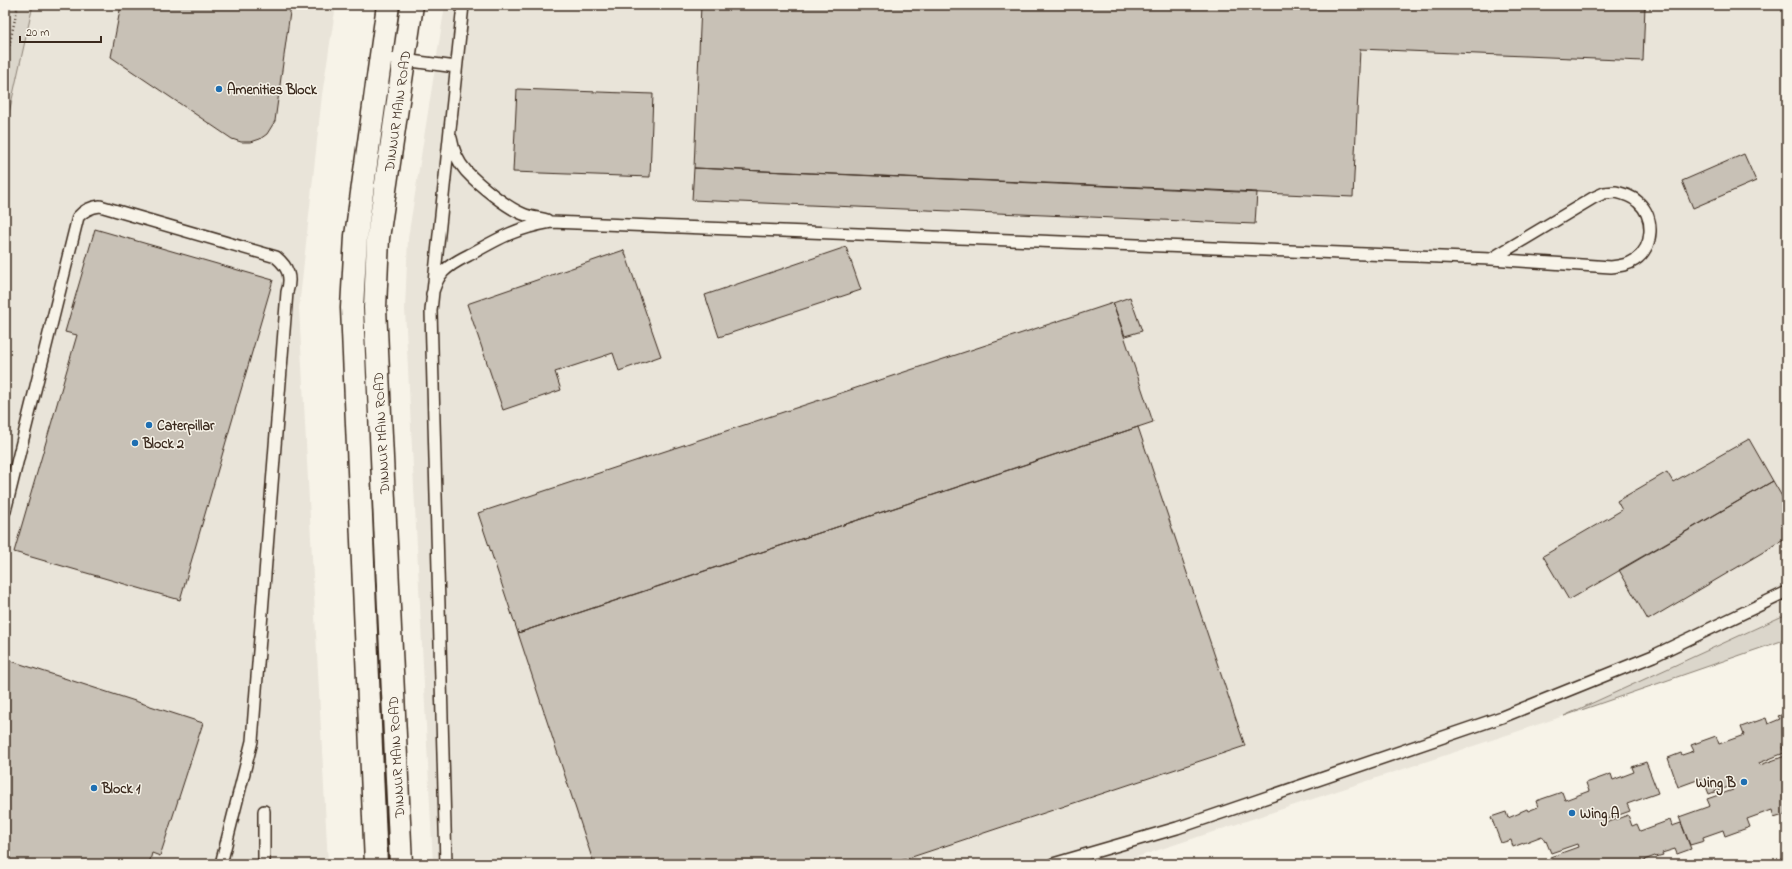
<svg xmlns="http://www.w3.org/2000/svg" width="1792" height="869" viewBox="0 0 1792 869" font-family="'Indie Flower',sans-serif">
  <rect width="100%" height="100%" fill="#f7f3e8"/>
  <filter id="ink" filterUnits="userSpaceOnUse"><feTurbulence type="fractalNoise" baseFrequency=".025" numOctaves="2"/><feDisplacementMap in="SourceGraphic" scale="8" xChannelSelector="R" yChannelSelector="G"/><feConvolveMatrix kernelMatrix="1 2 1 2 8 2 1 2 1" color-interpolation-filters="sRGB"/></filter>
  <g filter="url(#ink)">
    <path fill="#e9e4d9" d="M33 5H336L322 95 299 308 328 864H5V131Z
      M445 5H1787V639L1564 716 1116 864H433L405 309 408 238Z"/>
    <path fill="#dbd6cb" stroke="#8b8074" d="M5 5H33L5 131Z
      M1787 614V639L1564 716Z"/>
    <path fill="#c8c1b6" stroke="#3b2a1e" d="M121 5H291L275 121 267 134 260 139 251 142H241L232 139 111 57Z
      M701 5H1645L1643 61 1360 49 1353 197 694 168Z
      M517 89 653 94 650 177 513 172Z
      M1744 154 1756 181 1693 208 1682 181Z
      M694 168 1257 192 1255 224 692 200Z
      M95 229 273 280 180 600 14 552 77 335 65 332Z
      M846 247 861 290 719 337 705 295Z
      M624 250 661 356 619 371 613 353 555 372 561 390 503 410 467 304Z
      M1130 297 1142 331 1125 336 1113 303Z
      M1113 303 1153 422 518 633 478 513Z
      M1138 427 1245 746 891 864H594L518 633Z
      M1749 439 1773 481 1569 600 1543 556 1622 510 1617 501 1667 472 1673 482Z
      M1773 481 1787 505V538L1648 620 1619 570Z
      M5 659 203 723 160 856 152 853 149 864H5Z
      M1787 713V746L1782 747 1784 753 1759 763 1760 765 1785 756 1787 762V814L1774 818 1772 810 1747 819 1750 827 1725 836 1723 830 1703 837 1704 841 1690 845 1679 817 1710 806 1707 799 1733 790 1731 786 1709 794 1705 784 1702 785 1700 779 1678 787 1668 758 1681 753 1682 755 1694 751 1691 745 1716 736 1719 744 1744 735 1741 727 1766 718 1768 724 1780 719 1778 716Z
      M1646 762 1658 793 1627 804 1630 811 1605 820 1606 823 1628 815 1632 826 1637 824 1640 831 1670 820 1672 826 1681 823 1691 849 1677 854 1675 849 1662 853 1663 855 1656 857 1655 856 1644 860 1645 864H1551L1550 857 1578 847 1577 844 1551 853 1546 841 1545 842 1542 836 1513 847 1511 840 1501 843 1491 817 1506 812 1508 818 1520 813V812L1527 809 1528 811 1538 807 1536 801 1562 792 1565 800 1589 791 1586 783 1611 774 1613 780 1634 772 1632 767Z"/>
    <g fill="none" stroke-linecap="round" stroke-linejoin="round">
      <defs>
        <path id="lane" d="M381 57 456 67
          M451 138C453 150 458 162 466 171 479 185 506 207 523 214 530 217 539 218 547 220
          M1616 192C1624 194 1632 196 1638 202 1655 217 1654 247 1635 260 1628 265 1620 266 1611 267L1491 259 1593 198 1604 193Z
          M432 294C435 286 437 278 443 272 450 264 461 259 471 254 501 237 517 228 551 222L1491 259
          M5 511 78 217C84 210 91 207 100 206L276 257C288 267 292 277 287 292L252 741 221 864
          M264 864V811
          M446 864 431 311 463 5
          M1053 864 1177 828 1502 717 1653 656 1787 592"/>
        <path id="secondary" d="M376 864 352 308 356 236 388 5
          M401 864 375 308 378 238 412 5"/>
      </defs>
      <use href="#lane" stroke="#3b2a1e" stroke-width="14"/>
      <use href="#secondary" stroke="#3b2a1e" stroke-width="25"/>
      <path stroke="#3b2a1e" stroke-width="2.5" stroke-dasharray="1 3" stroke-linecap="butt" d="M5 65 18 5"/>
      <use href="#lane" stroke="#f7f3e8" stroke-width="11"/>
      <use href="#secondary" stroke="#f7f3e8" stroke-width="22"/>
    </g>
  </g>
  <g fill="#1f6fb2" stroke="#f7f3e8" stroke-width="1.5">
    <circle cx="219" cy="89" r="4"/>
    <circle cx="149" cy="425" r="4"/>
    <circle cx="135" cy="443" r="4"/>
    <circle cx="1744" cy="782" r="4"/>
    <circle cx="94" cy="788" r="4"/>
    <circle cx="1572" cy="813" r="4"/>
  </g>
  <g text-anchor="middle" stroke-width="3" stroke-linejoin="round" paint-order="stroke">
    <g font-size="14" font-weight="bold" fill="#3b2a1e" stroke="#f7f3e8" text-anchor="start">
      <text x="227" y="94">Amenities Block</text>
      <text x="157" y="430">Caterpillar</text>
      <text x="143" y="448">Block 2</text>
      <text x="1736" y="787" text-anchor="end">Wing B</text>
      <text x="102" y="793">Block 1</text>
      <text x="1580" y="818">Wing A</text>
    </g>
    <g font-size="14" fill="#3b2a1e" stroke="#f7f3e8">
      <text transform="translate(397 111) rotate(-82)" y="5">DINNUR MAIN ROAD</text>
      <text transform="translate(381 433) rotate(-93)" y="5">DINNUR MAIN ROAD</text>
      <text transform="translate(396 757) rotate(-93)" y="5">DINNUR MAIN ROAD</text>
    </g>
  </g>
  <rect width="1792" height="869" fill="none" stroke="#f7f3e8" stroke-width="20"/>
  <rect x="10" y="10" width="1772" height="849" fill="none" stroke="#3b2a1e" stroke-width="1.5" filter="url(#ink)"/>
  <path d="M20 36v6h81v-6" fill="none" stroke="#3b2a1e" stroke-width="2"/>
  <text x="26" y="36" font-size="12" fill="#3b2a1e" stroke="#f7f3e8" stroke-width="3" paint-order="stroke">20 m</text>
</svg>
